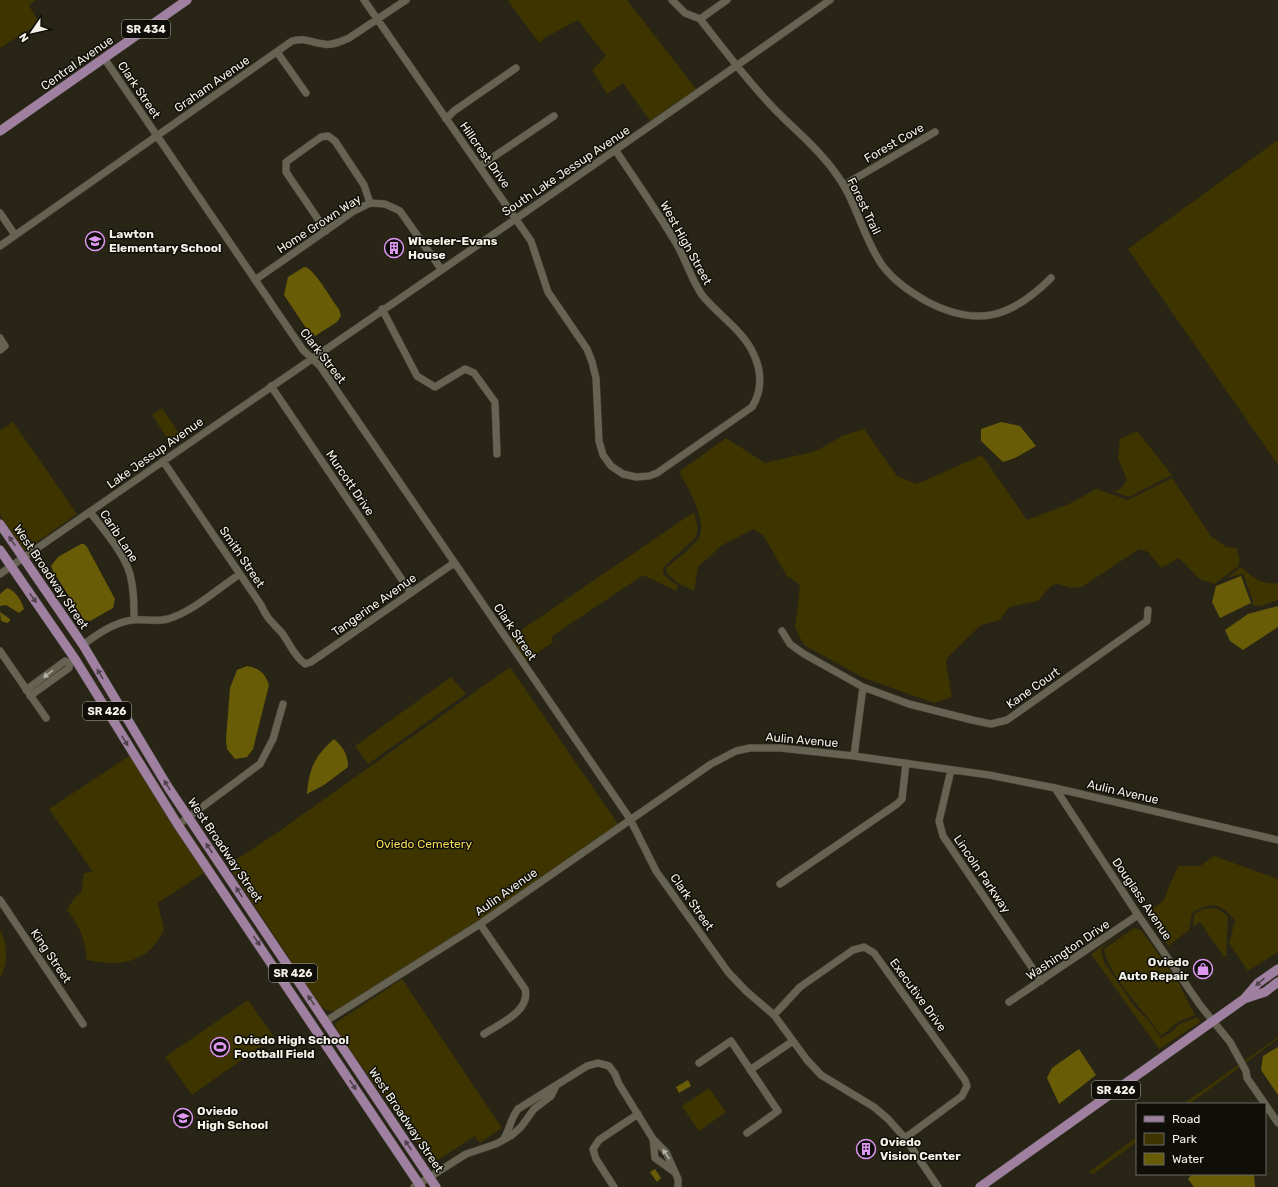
<svg xmlns="http://www.w3.org/2000/svg" width="1278" height="1187" viewBox="0 0 1278 1187" font-family="Rubik,sans-serif">
  <rect width="100%" height="100%" fill="#282517"/>
  <path fill="#3d3400" d="M0 0H36L29 6 40 23 0 48Z
    M510 0H627L697 90 651 122 623 83 607 94 592 70 606 56 578 20 544 38 539 43 508 1Z
    M1278 140V465L1128 249Z
    M162 408 180 435 170 442 152 415Z
    M13 422 77 514 24 551 0 515V430Z
    M864 429 897 476 917 484 982 455 1027 520 1069 504 1096 489 1128 500 1172 478 1211 536 1226 547 1236 548 1239 556V566L1214 584 1199 579 1179 558 1161 568 1148 552 1139 549 1082 587 1072 588 1057 584 1051 586 1038 601 1009 607 1000 620 981 625 948 657 946 662 952 697 934 703 864 678 804 645 795 628 800 585 787 576 763 535 753 529 721 546 698 567 694 591 678 583 667 573 666 568C675 560 692 548 698 539 709 523 687 486 679 472L726 438 765 463 816 451 842 436Z
    M1137 431 1172 475 1129 497 1112 491C1119 492 1123 486 1127 480L1118 458 1120 439Z
    M694 512 698 528 696 537 663 568 664 575 678 586 676 591 643 575 551 637 553 642 526 661 511 637Z
    M1241 567C1252 576 1262 586 1278 583V600L1261 606 1252 605 1253 601 1243 574 1228 577Z
    M510 667 618 824 475 923 337 1011H328L321 1007 228 865 278 832Z
    M451 677 466 694 368 764 355 746Z
    M135 752 213 867 158 903 164 930C160 936 157 944 152 948 133 966 111 965 87 960 84 938 81 928 67 910L74 898 81 893 84 873 93 872 49 809Z
    M1214 856 1278 879V952L1248 971 1229 943 1235 921C1222 903 1211 901 1192 913L1189 930 1168 946 1146 914 1163 901 1178 866H1200Z
    M1216 908 1228 916 1226 953 1228 954 1224 957 1200 922 1193 927 1194 914 1203 909Z
    M1134 928 1142 931 1177 980 1195 1015 1178 1022 1161 1036C1145 1010 1109 978 1104 949Z
    M1128 929 1103 947 1101 950 1104 962 1135 1007 1148 1020 1161 1038 1170 1033 1180 1024 1197 1017 1200 1022 1159 1049 1091 954Z
    M0 930C8 943 8 964 0 978Z
    M402 979 502 1128 480 1143 475 1136 432 1164 342 1039 334 1024Z
    M248 1000 274 1037 192 1095 165 1057Z
    M1278 1037V1039L1189 1104H1183Z
    M709 1088 726 1112 699 1131 682 1106Z
    M1137 1137V1142L1093 1174 1089 1172Z"/>
  <path fill="#695c07" d="M304 267C313 266 332 301 339 309L341 316 337 322 315 336 308 331 284 295 288 277Z
    M1001 422 1020 426 1036 446 1015 458 1003 462 981 441V429Z
    M81 544H84L87 547 115 599 113 608 90 621 84 620 53 571 51 566 58 557Z
    M1241 576 1251 603 1220 618 1212 602 1216 586Z
    M7 588C15 590 22 601 24 609L19 613 6 605 0 606V594Z
    M1278 606V627L1243 650 1230 641 1225 630 1248 614Z
    M0 612 10 619V621L7 623 1 621Z
    M247 666C259 668 265 673 269 685L253 749 247 757 235 759 227 749 226 739 230 688 237 670Z
    M334 739C343 747 348 754 348 767L324 785 307 794C309 768 315 756 334 739Z
    M1278 1047V1095L1261 1070 1263 1056Z
    M1079 1049 1096 1075 1059 1104 1047 1078 1052 1068Z
    M688 1080 691 1086 679 1093 676 1087Z
    M655 1169 661 1178 657 1182 650 1172Z
    M1192 1174H1254L1255 1187H1194L1188 1179Z"/>
  <g fill="none" stroke-linecap="round" stroke-linejoin="round">
    <defs>
      <path id="minor" d="M364 0 531 241 548 292 587 349 592 362 596 378 599 441 603 455 611 466 623 474 636 477 649 476 657 473 752 407C762 391 762 372 754 355 744 331 718 315 702 295 691 279 686 260 676 243 657 211 636 181 616 151
        M672 0 685 13 700 19C722 47 743 75 767 101 789 126 814 143 834 171 856 199 862 236 882 265 894 281 909 291 926 301 977 328 1011 318 1051 278
        M700 19 727 0
        M277 52 306 93
        M104 58 303 350 320 366 630 819 656 871 728 972 746 991 774 1015 807 1060 821 1075 874 1107 888 1119 905 1138 938 1187
        M446 119 454 111 516 68
        M480 166 554 116
        M844 185 935 132
        M0 213 15 235
        M326 231 286 172V162L321 137 328 136 335 141 364 185 370 203
        M0 246 292 41C306 37 311 43 324 44 332 46 342 41 349 38L406 0
        M255 280 354 211 370 203 385 204 400 211 441 269
        M382 309 417 376 435 387 465 369 474 373 495 402 497 454
        M0 338 5 346 0 350
        M271 386 411 593
        M163 461 261 605C267 619 273 623 282 633 290 644 294 656 305 664L311 662 454 563
        M90 512C103 529 124 553 130 574 134 589 134 604 134 620
        M0 574C276 382 556 194 830 0
        M782 631 790 644 804 654 863 687 909 704 972 720 991 724 1007 720 1147 621 1148 610
        M83 645C97 634 116 621 134 620 146 619 156 622 168 619 194 611 217 589 240 574
        M0 651 46 718
        M26 690 65 661 70 663
        M30 696 69 668 70 663 75 659
        M854 756 863 687
        M951 770 939 821 943 836 1041 981
        M1055 788 1138 915 1200 1005 1230 1042 1246 1071 1247 1078 1265 1104
        M178 825 260 764 273 739 283 704
        M780 884 897 804 902 799 906 763
        M0 900 83 1024
        M480 924 525 989C531 1011 499 1024 484 1034
        M1009 1002 1138 915
        M774 1015 800 987 853 950 864 947 874 953 965 1080 967 1086 962 1096 905 1138
        M326 1021 480 924 711 764 736 751 750 748H780L854 756 989 775 1055 788 1278 840
        M699 1063 731 1041 778 1111 747 1133
        M750 1070 793 1041
        M1265 1104 1278 1123
        M653 1139 655 1158 673 1171
        M503 1140C510 1130 510 1119 518 1109L587 1066 598 1063 609 1066 615 1074 619 1084 653 1139 666 1152 678 1179V1187
        M414 1187 466 1154 496 1144 512 1135 521 1127 534 1109 551 1096 556 1086
        M614 1187 596 1159 593 1149 599 1140 638 1114"/>
      <path id="major" d="M0 131 187 0
        M0 524 83 645 168 787 436 1187
        M0 550 75 659 178 825 421 1187
        M1247 998 1265 992 1278 982
        M980 1187 1244 999 1258 983 1278 969"/>
    </defs>
    <use href="#minor" stroke="#434035" stroke-width="8"/>
    <use href="#major" stroke="#434035" stroke-width="10"/>
    <use href="#minor" stroke="#666352" stroke-width="7"/>
    <use href="#major" stroke="#9f80a0" stroke-width="9"/>
  </g>
  <defs><path id="oneway-solid" d="M-6-.8H1V-3.2L6.5 0L1 3.2V.8H-6Z"/></defs>
  <g fill="#50414c">
    <use href="#oneway-solid" transform="translate(12 541) rotate(-125)"/>
    <use href="#oneway-solid" transform="translate(33 598) rotate(55)"/>
    <use href="#oneway-solid" transform="translate(100 674) rotate(-121)"/>
    <use href="#oneway-solid" transform="translate(125 741) rotate(58)"/>
    <use href="#oneway-solid" transform="translate(167 785) rotate(-122)"/>
    <use href="#oneway-solid" transform="translate(209 848) rotate(-124)"/>
    <use href="#oneway-solid" transform="translate(239 892) rotate(-124)"/>
    <use href="#oneway-solid" transform="translate(257 941) rotate(55)"/>
    <use href="#oneway-solid" transform="translate(1260 982) rotate(139)"/>
    <use href="#oneway-solid" transform="translate(311 1000) rotate(-124)"/>
    <use href="#oneway-solid" transform="translate(353 1085) rotate(57)"/>
    <use href="#oneway-solid" transform="translate(408 1145) rotate(-124)"/>
  </g>
  <g fill="#b4b2a4">
    <use href="#oneway-solid" transform="translate(48 674) rotate(143)"/>
    <use href="#oneway-solid" transform="translate(666 1154) rotate(-124)"/>
  </g>
  <defs>
    <symbol id="school-ring" viewBox="-11 -11 22 22"><circle r="9.5" fill="#0f0e08" stroke="#de98f2" stroke-width="1.5"/><path d="M0-5L7-2L0 1L-7-2ZM-4 1L0 2.5L4 1V4Q0 6-4 4Z" fill="#de98f2"/></symbol>
    <symbol id="building-ring" viewBox="-11 -11 22 22"><circle r="9.5" fill="#0f0e08" stroke="#de98f2" stroke-width="1.5"/><path d="M-4-6H4V6H1V3H-1V6H-4ZM-2.5-4.3h1.7v1.8h-1.7ZM.8-4.3h1.7v1.8H.8ZM-2.5-1h1.7V.8h-1.7ZM.8-1h1.7V.8H.8Z" fill="#de98f2"/></symbol>
    <symbol id="shop-ring" viewBox="-11 -11 22 22"><circle r="9.5" fill="#0f0e08" stroke="#de98f2" stroke-width="1.5"/><path d="M-5-2.5h2.3a2.7 3.5 0 0 1 5.4 0H5L5.5 6h-11ZM-1.5-2.5h3a1.5 2.3 0 0 0-3 0Z" fill="#de98f2"/></symbol>
    <symbol id="stadium-ring" viewBox="-11 -11 22 22"><circle r="9.5" fill="#0f0e08" stroke="#de98f2" stroke-width="1.5"/><path d="M0-5a6.5 5 0 1 0 0 10a6.5 5 0 1 0 0-10ZM-3.5-1.8h7v3.6h-7Z" fill="#de98f2"/></symbol>
  </defs>
  <g fill-rule="evenodd">
    <use href="#school-ring" x="84" y="230" width="22" height="22"/>
    <use href="#building-ring" x="383" y="237" width="22" height="22"/>
    <use href="#shop-ring" x="1192" y="958" width="22" height="22"/>
    <use href="#stadium-ring" x="209" y="1036" width="22" height="22"/>
    <use href="#school-ring" x="172" y="1107" width="22" height="22"/>
    <use href="#building-ring" x="855" y="1138" width="22" height="22"/>
  </g>
  <g text-anchor="middle" stroke-width="3" stroke-linejoin="round" paint-order="stroke">
    <g fill="#0f0e08" stroke="#afaea5" stroke-width="1">
      <rect x="122" y="20" width="48" height="18" rx="3"/>
      <rect x="83" y="702" width="48" height="18" rx="3"/>
      <rect x="269" y="964" width="48" height="18" rx="3"/>
      <rect x="1092" y="1081" width="48" height="18" rx="3"/>
    </g>
    <g font-size="11" font-weight="bold" fill="#f3f2e8">
      <text x="146" y="33">SR 434</text>
      <text x="107" y="715">SR 426</text>
      <text x="293" y="977">SR 426</text>
      <text x="1116" y="1094">SR 426</text>
    </g>
    <g font-size="12" fill="#f3f2e8" stroke="#0f0e08">
      <text transform="translate(77 63) rotate(-35)" y="4">Central Avenue</text>
      <text transform="translate(212 84) rotate(-35)" y="4">Graham Avenue</text>
      <text transform="translate(139 90) rotate(56)" y="4">Clark Street</text>
      <text transform="translate(894 143) rotate(-30)" y="4">Forest Cove</text>
      <text transform="translate(485 155) rotate(55)" y="4">Hillcrest Drive</text>
      <text transform="translate(566 171) rotate(-34)" y="4">South Lake Jessup Avenue</text>
      <text transform="translate(864 206) rotate(64)" y="4">Forest Trail</text>
      <text transform="translate(319 224) rotate(-33)" y="4">Home Grown Way</text>
      <text transform="translate(686 243) rotate(61)" y="4">West High Street</text>
      <text transform="translate(323 356) rotate(52)" y="4">Clark Street</text>
      <text transform="translate(155 453) rotate(-35)" y="4">Lake Jessup Avenue</text>
      <text transform="translate(350 483) rotate(56)" y="4">Murcott Drive</text>
      <text transform="translate(119 536) rotate(57)" y="4">Carib Lane</text>
      <text transform="translate(242 557) rotate(56)" y="4">Smith Street</text>
      <text transform="translate(51 577) rotate(56)" y="4">West Broadway Street</text>
      <text transform="translate(374 605) rotate(-35)" y="4">Tangerine Avenue</text>
      <text transform="translate(515 632) rotate(56)" y="4">Clark Street</text>
      <text transform="translate(1033 688) rotate(-35)" y="4">Kane Court</text>
      <text transform="translate(802 740) rotate(5)" y="4">Aulin Avenue</text>
      <text transform="translate(1123 792) rotate(13)" y="4">Aulin Avenue</text>
      <text transform="translate(225 850) rotate(56)" y="4">West Broadway Street</text>
      <text transform="translate(982 874) rotate(56)" y="4">Lincoln Parkway</text>
      <text transform="translate(506 892) rotate(-35)" y="4">Aulin Avenue</text>
      <text transform="translate(1142 899) rotate(56)" y="4">Douglass Avenue</text>
      <text transform="translate(692 902) rotate(55)" y="4">Clark Street</text>
      <text transform="translate(1068 950) rotate(-34)" y="4">Washington Drive</text>
      <text transform="translate(51 956) rotate(56)" y="4">King Street</text>
      <text transform="translate(918 995) rotate(54)" y="4">Executive Drive</text>
      <text transform="translate(406 1120) rotate(56)" y="4">West Broadway Street</text>
    </g>
    <g font-size="12" font-weight="bold" fill="#f3f2e8" stroke="#0f0e08" text-anchor="start">
      <text x="109" y="238">Lawton<tspan x="109" dy="14">Elementary School</tspan></text>
      <text x="408" y="245">Wheeler-Evans<tspan x="408" dy="14">House</tspan></text>
      <text x="1189" y="966" text-anchor="end">Oviedo<tspan x="1189" dy="14">Auto Repair</tspan></text>
      <text x="234" y="1044">Oviedo High School<tspan x="234" dy="14">Football Field</tspan></text>
      <text x="197" y="1115">Oviedo<tspan x="197" dy="14">High School</tspan></text>
      <text x="880" y="1146">Oviedo<tspan x="880" dy="14">Vision Center</tspan></text>
    </g>
    <g font-size="12" fill="#f1da58" stroke="#0f0e08">
      <text x="424" y="848">Oviedo Cemetery</text>
    </g>
  </g>
  <rect x="1136" y="1103" width="130" height="72" fill="#0f0e08" stroke="#6a6962"/>
  <rect x="1144" y="1116" width="20" height="6" fill="#9f80a0" stroke="#6a6962"/>
  <text x="1172" y="1123" font-size="12" fill="#f3f2e8">Road</text>
  <rect x="1144" y="1133" width="20" height="12" fill="#3d3400" stroke="#6a6962"/>
  <text x="1172" y="1143" font-size="12" fill="#f3f2e8">Park</text>
  <rect x="1144" y="1153" width="20" height="12" fill="#695c07" stroke="#6a6962"/>
  <text x="1172" y="1163" font-size="12" fill="#f3f2e8">Water</text>
  <g transform="translate(32 32) rotate(236)" stroke="#0f0e08" stroke-width="3" paint-order="stroke">
  <path d="M0-3L7 15L0 10L-7 15Z" fill="#f3f2e8"/>
  <text y="-6" font-size="11" font-weight="bold" text-anchor="middle" fill="#f3f2e8">N</text>
  </g>
</svg>
